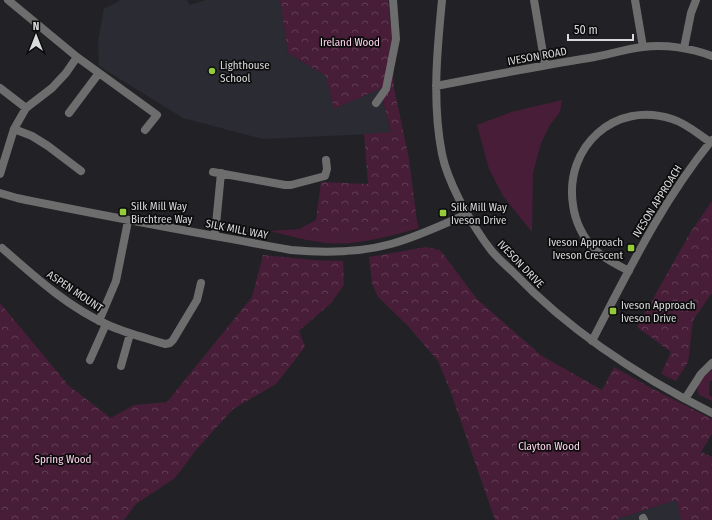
<svg xmlns="http://www.w3.org/2000/svg" width="712" height="520" viewBox="0 0 712 520" font-family="'Fira Sans Condensed',sans-serif">
  <defs>
    <pattern id="forest-crowns" width="20" height="18" patternUnits="userSpaceOnUse"><rect width="20" height="18" fill="#471d38"/><path d="M2 6a3 3 0 1 1 6 0M12 15a3 3 0 1 1 6 0" fill="none" stroke="#613d54"/></pattern>
  </defs>
  <rect width="100%" height="100%" fill="#222226"/>
  <path fill="#2b2b34" d="M121 0H187L190 5 206 0H280L288 53 326 76 334 109 382 88 384 106 391 133 263 139 183 118 99 66 98 41 104 9Z
    M676 500 681 520H614Z"/>
  <path fill="#471d38" d="M562 100 560 112 550 125 541 143 533 173 532 232 503 196 489 169 477 125 511 112Z
    M417 221 419 228C389 236 358 246 326 243 307 241 287 235 269 231L299 229 326 234 348 236 377 232Z
    M712 370V381H710L709 395 712 397V401L699 395C694 383 702 376 712 370Z"/>
  <path fill="url(#forest-crowns)" d="M280 0H388L392 39 394 88 409 159 417 221C395 227 371 235 348 236 331 236 315 232 299 229L316 220 321 182 368 184 364 134 391 132 384 106 382 88 334 109 326 76 288 53Z
    M712 201V293L693 320 688 362 676 381 661 374 671 352 637 327 690 233Z
    M426 247 440 250 477 299 542 356 602 390 614 367 653 389 712 419V434L701 452 712 457V520H681L676 500 614 520H495L450 390 438 361 408 326 378 297 372 283 369 257Z
    M263 255 313 260 343 261 344 285 331 303 299 331 305 347 276 384 233 409 196 450 175 478 136 504 124 520H0V303L69 386 111 418 134 405 167 402 252 297Z"/>
  <g fill="none" stroke-linecap="round" stroke-linejoin="round">
    <path stroke="#6e6d6e" stroke-width="8" d="M442 0C437 51 432 103 442 154 445 169 452 185 459 199 468 216 479 235 491 250 498 259 507 266 515 274 571 332 640 377 712 413
      M534 0 545 65
      M635 0 643 47
      M684 48 691 13 696 0
      M77 57 157 115 145 130
      M436 86C487 76 538 66 589 58 607 55 625 49 643 47 665 44 691 48 712 56
      M0 88 26 108
      M376 103 386 89 396 39 393 0
      M69 113 99 73
      M14 129 32 136 48 146 81 171
      M213 172 285 185H291L325 176 327 169 326 160
      M0 174 14 129 26 108 52 88 66 73 77 57 8 0
      M0 193 17 198C108 217 199 233 291 250 324 253 358 253 391 244 417 237 442 225 467 214
      M215 235 221 173
      M2 248C35 277 68 307 108 325 126 333 146 338 165 344L170 343 173 340 197 300 201 283
      M629 271C617 265 605 259 595 250 583 238 575 221 573 205 564 147 615 100 672 119 686 123 698 134 710 142
      M99 321 116 281 128 221
      M592 341C628 272 662 201 712 140
      M90 360 106 324
      M121 366 130 334
      M685 399 701 374 712 363
      M643 518 644 520"/>
  </g>
  <g fill="#94cc3c" stroke="#0c0c0d" stroke-width="1.5">
    <circle cx="212" cy="71" r="4"/>
    <rect x="119" y="208" width="8" height="8" rx="2"/>
    <rect x="439" y="209" width="8" height="8" rx="2"/>
    <rect x="627" y="244" width="8" height="8" rx="2"/>
    <rect x="609" y="307" width="8" height="8" rx="2"/>
  </g>
  <g text-anchor="middle" stroke-width="3.5" stroke-linejoin="round" paint-order="stroke">
    <g font-size="11" fill="#fed2eb" stroke="#0c0c0d">
      <text x="350" y="46">Ireland Wood</text>
      <text x="549" y="450">Clayton Wood</text>
      <text x="63" y="463">Spring Wood</text>
    </g>
    <g font-size="11" fill="#d9dadc" stroke="#0c0c0d">
      <text transform="translate(537 56) rotate(-10)" y="4">IVESON ROAD</text>
      <text transform="translate(657 201) rotate(-58)" y="4">IVESON APPROACH</text>
      <text transform="translate(237 229) rotate(11)" y="4">SILK MILL WAY</text>
      <text transform="translate(521 264) rotate(46)" y="4">IVESON DRIVE</text>
      <text transform="translate(75 291) rotate(34)" y="4">ASPEN MOUNT</text>
    </g>
    <g font-size="11" fill="#d9dadc" stroke="#0c0c0d" text-anchor="start">
      <text x="220" y="69">Lighthouse<tspan x="220" dy="13">School</tspan></text>
      <text x="131" y="210">Silk Mill Way<tspan x="131" dy="13">Birchtree Way</tspan></text>
      <text x="451" y="211">Silk Mill Way<tspan x="451" dy="13">Iveson Drive</tspan></text>
      <text x="623" y="246" text-anchor="end">Iveson Approach<tspan x="623" dy="13">Iveson Crescent</tspan></text>
      <text x="621" y="309">Iveson Approach<tspan x="621" dy="13">Iveson Drive</tspan></text>
    </g>
  </g>
  <g transform="translate(36 36)" stroke="#0c0c0d" stroke-width="3" paint-order="stroke">
  <path d="M0-3L7 15L0 10L-7 15Z" fill="#d9dadc"/>
  <text y="-6" font-size="11" font-weight="bold" text-anchor="middle" fill="#d9dadc">N</text>
  </g>
  <path d="M568 34v6h65v-6" fill="none" stroke="#d9dadc" stroke-width="2"/>
  <text x="574" y="34" font-size="12" fill="#d9dadc" stroke="#0c0c0d" stroke-width="3" paint-order="stroke">50 m</text>
</svg>
